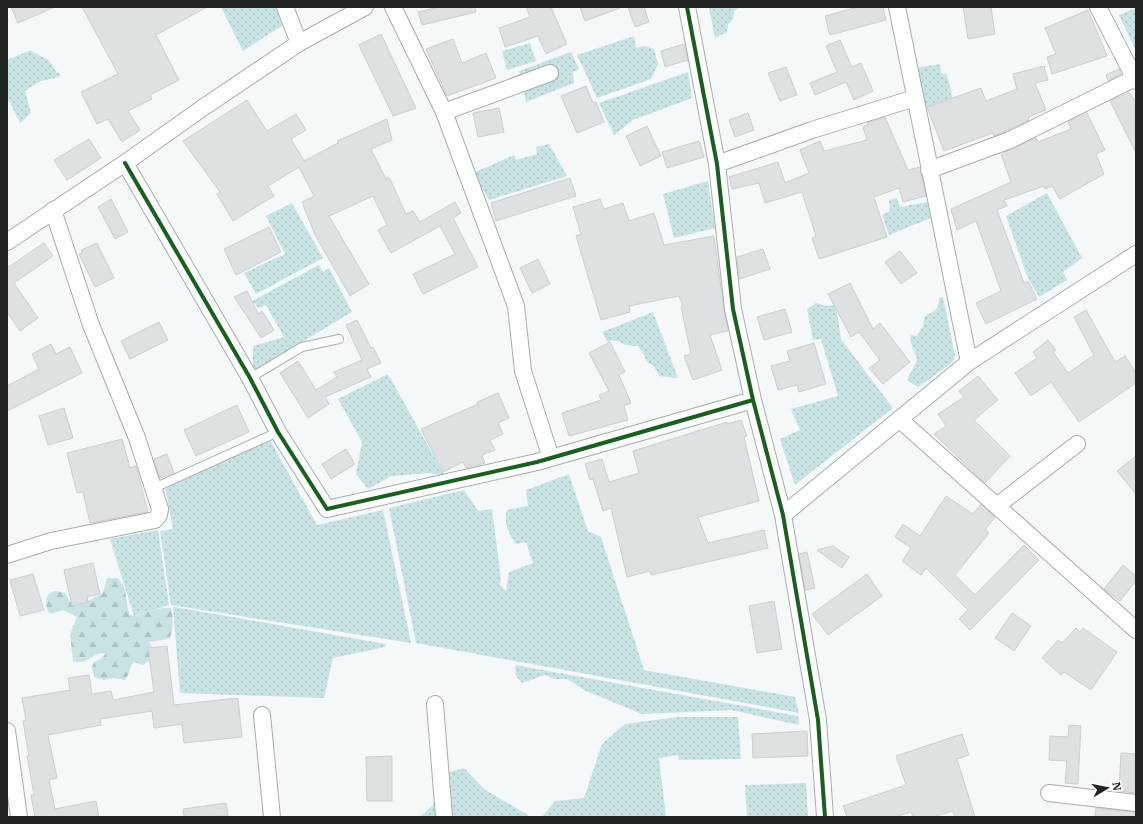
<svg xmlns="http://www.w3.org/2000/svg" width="1143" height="824" viewBox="0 0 1143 824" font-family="'IBM Plex Serif',serif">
  <defs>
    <pattern id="grass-dots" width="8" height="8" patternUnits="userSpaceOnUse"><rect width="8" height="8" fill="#c9e3e5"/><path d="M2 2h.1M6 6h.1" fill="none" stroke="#acc3c4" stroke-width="1.8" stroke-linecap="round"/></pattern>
    <pattern id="forest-firs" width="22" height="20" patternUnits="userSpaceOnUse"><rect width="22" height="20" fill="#c9e3e5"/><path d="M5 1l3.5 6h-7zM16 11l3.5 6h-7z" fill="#acc3c4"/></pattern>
  </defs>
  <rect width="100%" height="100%" fill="#f4f8f9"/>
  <path fill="url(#grass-dots)" d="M221 7H276L283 25 243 51Z
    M740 7 734 11 733 19 728 25 727 32 715 38 709 8Z
    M1136 8V51L1119 15Z
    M634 36 636 48 644 46 654 49 658 64 651 79 597 98 577 55Z
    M530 43 536 61 507 70 502 51Z
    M31 50C36 55 44 56 49 61 55 67 54 72 62 75L55 78 41 81 25 91 31 113 20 123 7 97V60Z
    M571 52 579 69 573 72 574 83 526 102 519 71Z
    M940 64 941 73 947 75 953 99 925 109 916 68Z
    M688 72 692 98 633 120 614 135 599 103Z
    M549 144 567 176 489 200 473 173 514 155 516 160 537 154 536 147Z
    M708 181 715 228 674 238 663 194Z
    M1047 193 1082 258 1063 272 1067 280 1039 297 1028 278 1006 216Z
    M897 198 900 207 928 202 931 218 889 235 882 215 890 211 889 200Z
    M292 203 323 258 256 294 244 273 285 254 266 216Z
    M319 265 323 272 329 268 352 312 255 370 253 365V346L284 337 266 305 259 308 252 301Z
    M943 297 955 355 953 362 918 387 907 380 917 360 910 340 911 335 917 336 923 326 924 318C931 310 939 314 939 298Z
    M816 303 826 306 836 305 841 339 893 408 795 485 780 439 800 430 791 409 838 396 821 339 813 340 807 309Z
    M653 312 678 378 659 376 654 366 647 362 644 355 638 346C635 346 630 346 627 345 620 343 615 338 608 342L602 332Z
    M388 374 445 476 430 473 391 476 368 489 356 474 362 442 338 399Z
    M270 440 317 525 383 510 411 643 171 605 160 531 173 529 165 487Z
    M569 474 588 531 601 537 644 670 795 697 799 713 416 643 389 508 464 490 478 511 492 509 501 579 500 585 506 591 509 572 533 563 526 542 516 544C509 535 503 521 507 510L528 506 526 490Z
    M158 530 169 605 134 616 110 539Z
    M173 607H175L386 644 385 647 333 658 324 698 180 693Z
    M515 665 798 716 799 725 732 710 642 714 586 691 567 679H554L545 675 522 683 516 676Z
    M678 717H738L741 759 679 760 678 755 659 758 666 817H542L555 801 584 798 602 744 625 724Z
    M464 768 484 789 531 817H420L433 805 439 775Z
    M806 783 808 817H747L745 785Z"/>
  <path fill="url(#forest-firs)" d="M107 578H117C128 586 125 602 130 615 141 618 154 606 171 608 173 615 174 632 169 639L149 642 152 647 151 659 143 665 134 662C129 667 130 674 125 680L114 678 104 680 94 677 92 667 94 662 103 657 106 653C93 651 87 667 73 661L70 635 77 617 63 610 54 613H49C45 606 44 593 55 591 58 591 62 592 65 593L70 602H86L103 593Z"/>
  <path fill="#dee1e1" stroke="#cccfd0" d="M11 7H55L18 23Z
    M82 7H207L156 35 179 80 150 95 152 99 128 111 140 130 122 142 108 119 97 124 81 92 118 74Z
    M439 7H475L476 12 422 25 418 12Z
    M526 7H551L567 44 546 54 538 36 505 47 499 28 530 17Z
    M580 7H620V8L585 21Z
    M628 7H644L649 22 635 27Z
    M858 7H883L886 20 830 35 825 16Z
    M963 7H991L995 34 968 39Z
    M1088 10 1107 56 1052 74 1047 57 1056 54 1045 28Z
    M381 34 416 108 393 116 359 45Z
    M453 39 462 63 486 53 496 78 447 96 426 49Z
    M840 40 852 67 861 63 873 91 854 100 846 82 815 95 810 83 837 72 826 46Z
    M684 44 688 60 665 67 661 51Z
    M1044 66 1048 80 1035 83 1046 110 1028 117 1029 120 1006 131 994 136 993 133 944 151 927 107 981 88 986 101 1017 89 1013 74Z
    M786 67 797 95 780 101 768 73Z
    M1119 69 1121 74 1108 81 1106 75Z
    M586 86 593 103 596 102 604 122 577 133 561 96Z
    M1129 92 1136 102V153L1110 101Z
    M247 100 267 131 296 114 306 130 291 139 304 161 338 143 337 141 387 119 392 140 371 149 386 179 389 177 406 214 413 211 420 222 455 202 461 213 453 218 478 267 423 294 413 274 455 254 440 226 391 253 378 230 387 225 373 196 329 216 369 284 350 296 315 235 302 202 314 196 299 167 268 186 274 196 233 221 217 194 220 192 183 141Z
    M499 108 504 132 478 137 473 113Z
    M748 113 754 130 735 137 729 120Z
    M1087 113 1105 150 1096 154 1104 174 1060 199 1052 186 1045 189 1044 186 1004 200 1007 206 997 210 1024 283 1028 281 1037 299 986 324 976 303 1001 291 976 221 957 230 951 209 1011 182 1001 154 1036 138 1038 142 1071 129 1068 122Z
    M885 117 908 170 920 167 926 196 903 202 899 188 874 197 887 237 819 259 812 238 816 236 802 192 765 203 759 183 732 189 729 177 778 162 785 183 809 173 800 150 820 141 824 151 867 140 863 127 868 125 867 123Z
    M647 126 661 156 640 166 626 136Z
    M89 139 101 158 67 180 54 160Z
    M699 141 704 157 667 168 662 152Z
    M570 178 576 196 496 221 491 203Z
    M111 199 128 232 115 239 98 207Z
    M600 199 604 209 623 203 629 221 654 213 664 245 714 236 724 310 728 331 710 335 722 370 693 380 684 356 691 354 681 307 683 306 679 296 629 306 630 312 601 320 576 236 581 234 573 207Z
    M269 227 281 252 236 275 224 249Z
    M44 243 53 256 14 283 38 318 20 331 7 312V268Z
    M97 243 114 278 95 287 79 254 82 253 81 250Z
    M763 249 770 269 739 279 737 257Z
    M900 251 917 273 901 284 885 262Z
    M538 259 550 284 532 293 520 268Z
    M850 283 873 329 880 323 910 362 883 384 869 368 880 360 859 332 851 337 828 294Z
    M247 291 258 314 262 311 274 330 261 338 234 297Z
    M785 309 792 332 764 340 757 317Z
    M1086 310 1115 362 1125 356 1136 373V383L1079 422 1051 382 1031 396 1015 373 1037 358 1033 352 1048 340 1056 350 1053 352 1068 373 1094 355 1074 317Z
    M357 320 371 348 373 347 381 363 367 369 371 377 325 397 329 404 308 418 280 373 298 361 316 390 337 377 334 372 362 360 346 325Z
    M159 322 168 340 130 359 121 341Z
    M610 342 625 372 619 375 631 403 624 406 628 420 569 436 562 413 601 400 599 395 609 391 589 353Z
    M814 343 826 384 799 392 797 385 778 390 771 366 790 361 787 351Z
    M51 344 56 354 70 347 82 373 7 411V386L39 369 32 354Z
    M978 376 998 400 974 420 1010 456 985 483 934 434 946 426 938 414 964 397 959 391Z
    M498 393 509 418 498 423 503 434 490 440 495 450 482 455 485 463 466 468 463 462 443 472 421 429 478 404 477 402Z
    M237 405 249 432 196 456 184 430Z
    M64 408 73 438 48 445 39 416Z
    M741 420 747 436 744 437 759 501 698 517 708 543 764 530 768 548 651 575 650 571 627 577 611 508 603 511 593 479 590 480 585 464 602 459 609 482 639 473 633 451 727 422V424Z
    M122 439 130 468 136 466 148 512 90 523 83 492 77 493 67 453Z
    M346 449 355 464 331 479 322 464Z
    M167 454 174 473 160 478 154 459Z
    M1136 456V494L1117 471Z
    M946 496 973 514 981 504 995 517 985 530 989 533 955 575 975 595 1024 545 1039 560 970 630 959 619 968 610 926 568 921 575 902 561 911 548 895 537 903 524 920 536Z
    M833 546 849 557 842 568 817 550Z
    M807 552 815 588 805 590 799 554Z
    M93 563 100 594 87 597 88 602 72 606 64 570Z
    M1123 565 1136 576V581L1120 601 1104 589Z
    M33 574 44 610 20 616 10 580Z
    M867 574 882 596 828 635 812 614Z
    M774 601 782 649 757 653 749 606Z
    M1012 613 1031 626 1014 651 995 638Z
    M1076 628 1080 632 1083 628 1117 652 1091 690 1064 672 1061 675 1042 658 1058 640 1062 643Z
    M167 646 174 705 238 698 242 737 184 743 182 724 154 728 152 711 100 719 101 725 48 735 57 778 49 780 55 809 96 801 99 817H35L31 795H34L27 756H29L23 721 26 720 22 698 70 690 68 678 89 675 92 694 111 691 113 700 154 692 148 648Z
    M1069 725 1081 726 1078 784 1065 783 1067 761 1049 760 1050 736 1068 737Z
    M807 731 808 756 753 758 752 734Z
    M962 734 969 755 957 759 975 817H955L953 811 932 817H913L911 812 895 817H847L843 806 906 785 896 756Z
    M1121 753 1136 754V793L1119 791Z
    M392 756V801H367L366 757Z
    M226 803 228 816 184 817 183 809Z
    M1096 808 1136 812V817H1095Z"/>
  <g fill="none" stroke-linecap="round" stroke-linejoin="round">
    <defs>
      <path id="service" d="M250 378 302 347 339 339
        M154 488 278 432"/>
      <path id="minor" d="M285 7 299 43
        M393 7 444 112 516 306 523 371 551 458
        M687 7 717 164 733 309 753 400 783 515 818 720 825 817
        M897 7 969 362
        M1098 7 1136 81
        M444 112 550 73
        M125 163 250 378 278 432 327 509 537 462 753 400
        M717 164 812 130 915 98
        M929 170 1010 140 1135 78
        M7 242 125 163 201 109 299 43 365 7
        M899 419 1136 630
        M998 505 1077 444
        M783 515 969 362 1136 254
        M7 555 51 541 155 520 159 515 160 509 137 438 91 325 53 210
        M435 704 444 817
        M262 715 272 817
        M7 731 19 817
        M1049 793 1136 803"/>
    </defs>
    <use href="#service" stroke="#aaadad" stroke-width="10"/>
    <use href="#minor" stroke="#aaadad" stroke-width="18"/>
    <use href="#service" stroke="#fdfefe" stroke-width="8"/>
    <use href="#minor" stroke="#fdfefe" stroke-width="16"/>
    <defs>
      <path id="cycleway" d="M687 7 717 164 733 309 753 400 783 515 818 720 825 817
        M125 163 250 378 278 432 327 509 537 462 753 400"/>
    </defs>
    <use href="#cycleway" stroke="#fff" stroke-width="6"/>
    <use href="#cycleway" stroke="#1b5e20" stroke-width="4"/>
  </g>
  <rect width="1143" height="824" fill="none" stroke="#222424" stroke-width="16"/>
  <g transform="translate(1107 788) rotate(80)" stroke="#ffffff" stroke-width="3" paint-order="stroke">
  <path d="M0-3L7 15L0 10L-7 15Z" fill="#222424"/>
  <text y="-6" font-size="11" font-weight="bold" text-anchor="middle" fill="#222424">N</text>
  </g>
</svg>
